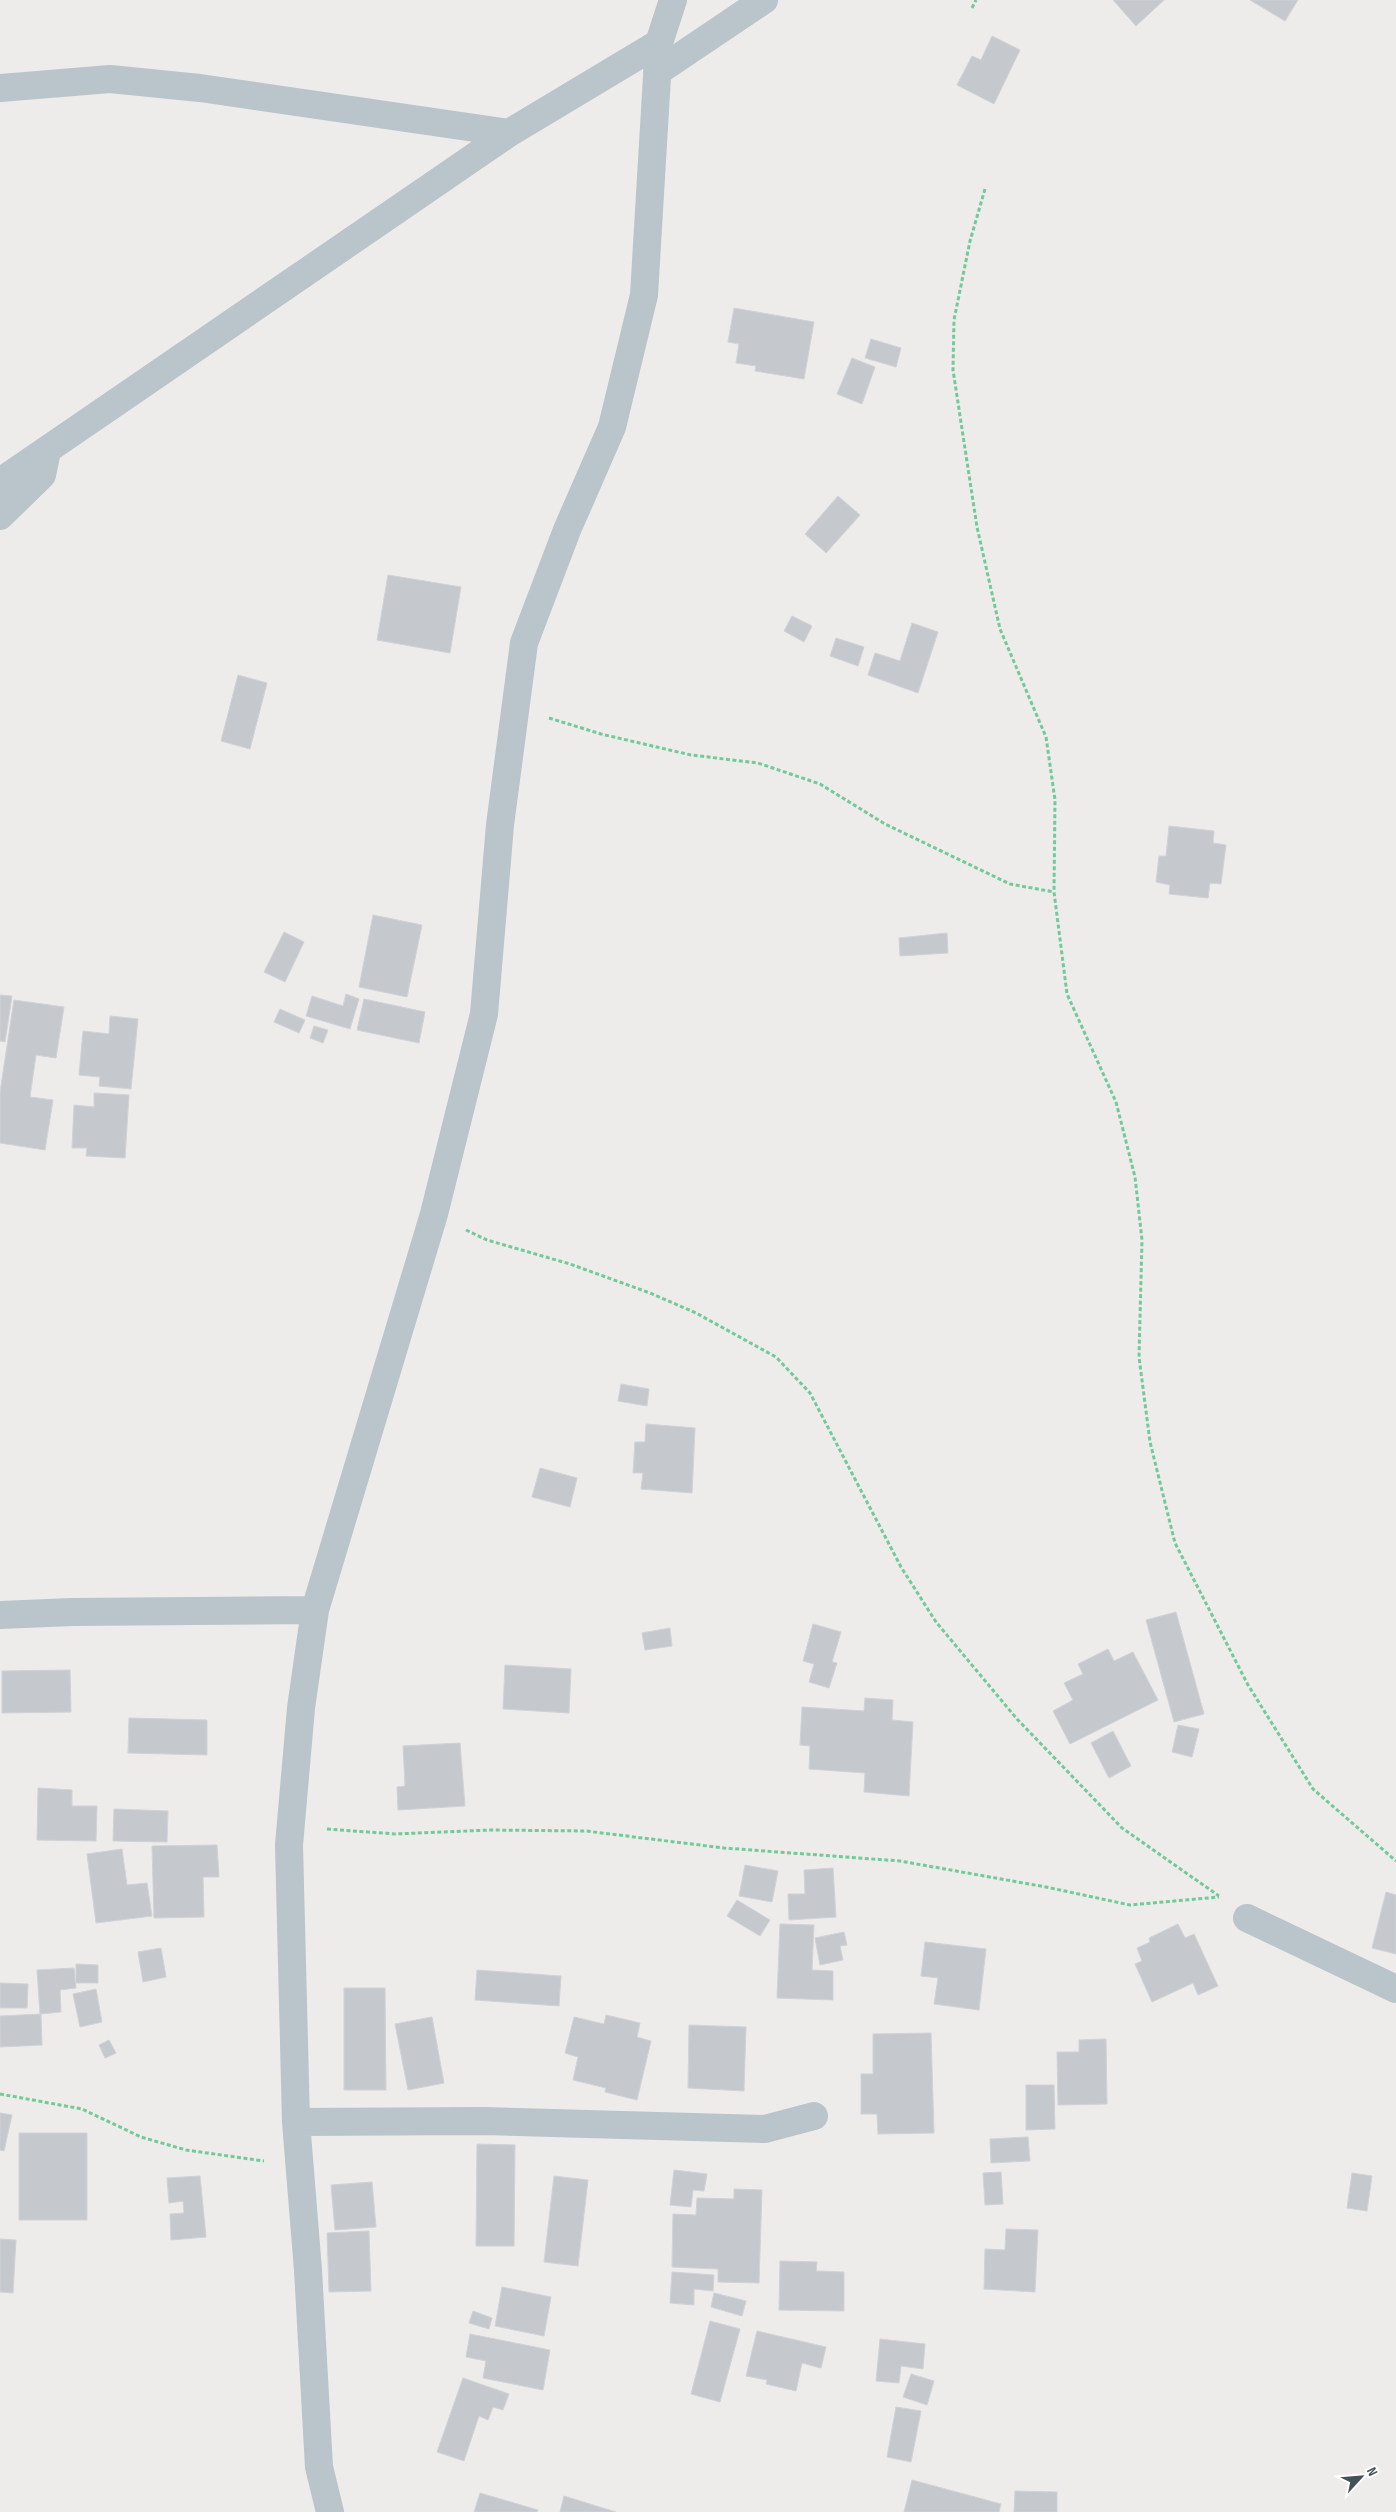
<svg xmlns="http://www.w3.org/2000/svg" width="1396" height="2512" viewBox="0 0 1396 2512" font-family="'Sofia Sans Condensed',sans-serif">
  <rect width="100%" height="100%" fill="#eeebeb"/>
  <path fill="#c5c9ce" stroke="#cfd2d7" d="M1113 0H1164L1136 26Z
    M1250 0H1298L1285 21Z
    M992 36 1020 50 994 104 957 85 972 56 981 60Z
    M734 308 814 322 804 379 755 371 756 366 736 363 739 344 728 342Z
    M871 339 901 348 896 367 865 358Z
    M852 358 875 367 862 404 837 394Z
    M838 496 860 515 826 553 805 534Z
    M388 575 461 587 450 653 377 640Z
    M792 616 812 626 804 642 784 631Z
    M912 623 938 632 918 693 868 675 875 653 900 661Z
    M836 638 864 647 858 666 830 656Z
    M238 675 267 683 250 749 221 741Z
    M1169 826 1214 831 1213 843 1226 845 1221 884 1210 883 1208 898 1169 894 1170 885 1156 882 1159 856H1166Z
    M373 915 422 925 407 997 359 987Z
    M284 932 304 942 285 982 264 972Z
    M947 933 948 953 900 956 899 938Z
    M346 994 359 999 350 1029 306 1016 312 996 343 1006Z
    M0 995 12 996 5 1042 0 1041Z
    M364 999 425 1012 419 1043 357 1030Z
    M14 1000 64 1007 56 1058 36 1055 30 1097 53 1100 45 1150 0 1143V1092Z
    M280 1009 305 1020 299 1033 274 1022Z
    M110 1016 138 1019 131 1089 99 1086 100 1077 79 1075 83 1031 109 1034Z
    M314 1026 328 1030 323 1043 310 1038Z
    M94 1093 129 1095 125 1158 86 1156 87 1148H72L74 1105 94 1107Z
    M621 1384 649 1389 647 1406 618 1401Z
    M646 1424 695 1428 692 1493 641 1489 643 1473H633L635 1442H645Z
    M540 1468 577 1478 570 1507 532 1497Z
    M1176 1612 1204 1714 1174 1722 1146 1620Z
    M813 1624 841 1632 832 1662 837 1663 829 1688 809 1682 814 1664 803 1661Z
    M670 1628 672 1646 645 1650 642 1633Z
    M1108 1649 1114 1661 1133 1652 1158 1700 1070 1744 1053 1711 1073 1700 1064 1683 1083 1674 1078 1664Z
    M505 1665 571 1669 569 1713 503 1709Z
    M70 1670 71 1712 2 1713V1671Z
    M865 1698 893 1700 892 1720 913 1722 909 1796 864 1792 865 1773 809 1769 810 1746 800 1745 802 1707 864 1711Z
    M129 1718 207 1720V1755L128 1753Z
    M1178 1725 1199 1729 1192 1757 1172 1752Z
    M1113 1731 1131 1766 1109 1778 1091 1743Z
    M460 1743 465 1806 398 1810 397 1787 405 1786 403 1746Z
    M38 1788 72 1790V1806H97L96 1841 37 1840Z
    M114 1809 168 1811 167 1842 113 1841Z
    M217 1845 219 1877H203L204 1917 154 1918 152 1846Z
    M122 1849 127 1885 147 1883 152 1916 96 1923 87 1854Z
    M745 1865 778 1871 772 1902 739 1896Z
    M833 1868 836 1917 789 1920 788 1894H805L804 1870Z
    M1386 1892 1396 1895V1954L1372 1948Z
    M737 1900 770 1920 760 1936 727 1916Z
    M780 1924 814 1925 812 1970 833 1971V2000L777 1998Z
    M1178 1924 1185 1938 1194 1934 1218 1986 1198 1995 1193 1983 1152 2002 1135 1964 1142 1961 1137 1948 1150 1942 1149 1938Z
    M844 1932 847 1945 840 1946 843 1960 820 1965 815 1938Z
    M925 1942 986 1949 979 2010 934 2004 938 1978 921 1976Z
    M161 1948 166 1977 143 1982 138 1952Z
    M76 1964 98 1965V1983H76Z
    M74 1968 76 1988 60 1990 61 2012 40 2014 37 1970Z
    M477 1970 561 1976 559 2006 475 2000Z
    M0 1983 28 1984 27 2008H0Z
    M344 1988H385L386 2090H344Z
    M96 1989 102 2022 80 2027 73 1994Z
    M41 2014 42 2045 0 2047V2016Z
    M606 2015 640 2023 637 2037 651 2041 637 2100 605 2092 606 2088 573 2080 578 2057 565 2053 574 2017 604 2024Z
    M432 2017 444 2083 408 2090 395 2024Z
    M689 2025 746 2027 744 2091 688 2088Z
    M931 2033 934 2133 878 2134 877 2114H861V2074H873V2034Z
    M1106 2039 1107 2104 1058 2105 1057 2052H1079V2040Z
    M109 2040 116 2053 105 2058 99 2045Z
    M1026 2085H1054L1055 2129 1026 2130Z
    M0 2113 12 2115 4 2151 0 2150Z
    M19 2133H87V2220H19Z
    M1028 2137 1030 2161 991 2163 990 2139Z
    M477 2144 515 2145 514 2246H476Z
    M674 2170 707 2174 704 2191 693 2190 691 2207 670 2205Z
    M1001 2172 1003 2204 985 2205 983 2173Z
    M1352 2173 1372 2176 1367 2211 1347 2208Z
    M200 2176 206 2237 171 2240 170 2214 184 2213 183 2201 169 2203 167 2178Z
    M554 2176 588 2180 578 2266 544 2262Z
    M372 2182 376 2227 335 2230 331 2185Z
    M734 2189 762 2190 759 2283 718 2282V2269L672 2267 673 2214 696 2215 697 2198 734 2199Z
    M1006 2229 1038 2230 1035 2292 984 2289 985 2249 1005 2250Z
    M369 2231 371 2291 329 2292 327 2233Z
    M0 2239 16 2240 13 2293 0 2292Z
    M780 2261 817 2262 816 2271 844 2272V2311L779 2310Z
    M672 2272 714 2275 713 2291 694 2289V2305L670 2303Z
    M502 2287 551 2297 544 2336 495 2326Z
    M714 2293 746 2301 742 2316 711 2307Z
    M473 2311 492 2318 489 2329 469 2323Z
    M710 2321 740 2329 720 2402 691 2394Z
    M757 2331 826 2347 821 2368 802 2363 796 2391 766 2384 767 2380 746 2376Z
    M470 2334 550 2350 543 2390 483 2378 486 2361 466 2357Z
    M880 2339 925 2344 923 2369 901 2366 899 2383 876 2381Z
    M911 2374 934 2381 927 2405 903 2397Z
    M463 2378 509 2394 503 2410 493 2407 488 2420 479 2416 464 2461 437 2452Z
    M896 2407 921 2411 911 2462 887 2457Z
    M912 2480 1001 2504 999 2512H904Z
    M1015 2491 1057 2492V2512H1014Z
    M480 2493 538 2510 537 2512H474Z
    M564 2496 616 2512H560Z"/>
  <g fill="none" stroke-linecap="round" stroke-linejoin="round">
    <path stroke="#71ca98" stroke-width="3" stroke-dasharray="4 2.5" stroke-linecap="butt" d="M972 8 976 0
      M985 189 970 241 954 320 953 370 977 527 1000 629 1046 737 1055 800 1054 892 1067 994 1116 1102 1135 1177 1142 1240 1139 1357 1150 1442 1175 1543 1248 1685 1313 1789 1396 1861
      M549 718 601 734 691 755 758 763 820 784 885 824 1010 884 1054 892
      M466 1230 487 1240 570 1264 650 1293 696 1313 776 1357 810 1393 901 1567 936 1622 1017 1719 1122 1828 1219 1896
      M327 1829 395 1834 490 1830 586 1831 724 1848 900 1861 1046 1887 1130 1905 1219 1897
      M0 2094 82 2109 141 2137 186 2150 264 2161"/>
    <path stroke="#b9c4cb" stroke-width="28" d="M657 72 764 0
      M0 88 110 79 200 88 509 133
      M0 482 509 133 659 43
      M0 516 42 475 47 451
      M0 1615 72 1612 315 1610
      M1247 1918 1396 1989
      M296 2122 484 2121 765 2129 814 2116
      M330 2512 319 2467 308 2270 296 2122 289 1845 301 1708 315 1610 434 1214 484 1014 500 825 524 643 567 530 612 427 644 295 659 43 673 0"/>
  </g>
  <g transform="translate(1361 2477) rotate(64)" stroke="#ffffff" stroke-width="4" paint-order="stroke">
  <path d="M0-4L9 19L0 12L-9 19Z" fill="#445058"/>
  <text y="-8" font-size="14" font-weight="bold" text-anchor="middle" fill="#445058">N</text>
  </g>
</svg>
